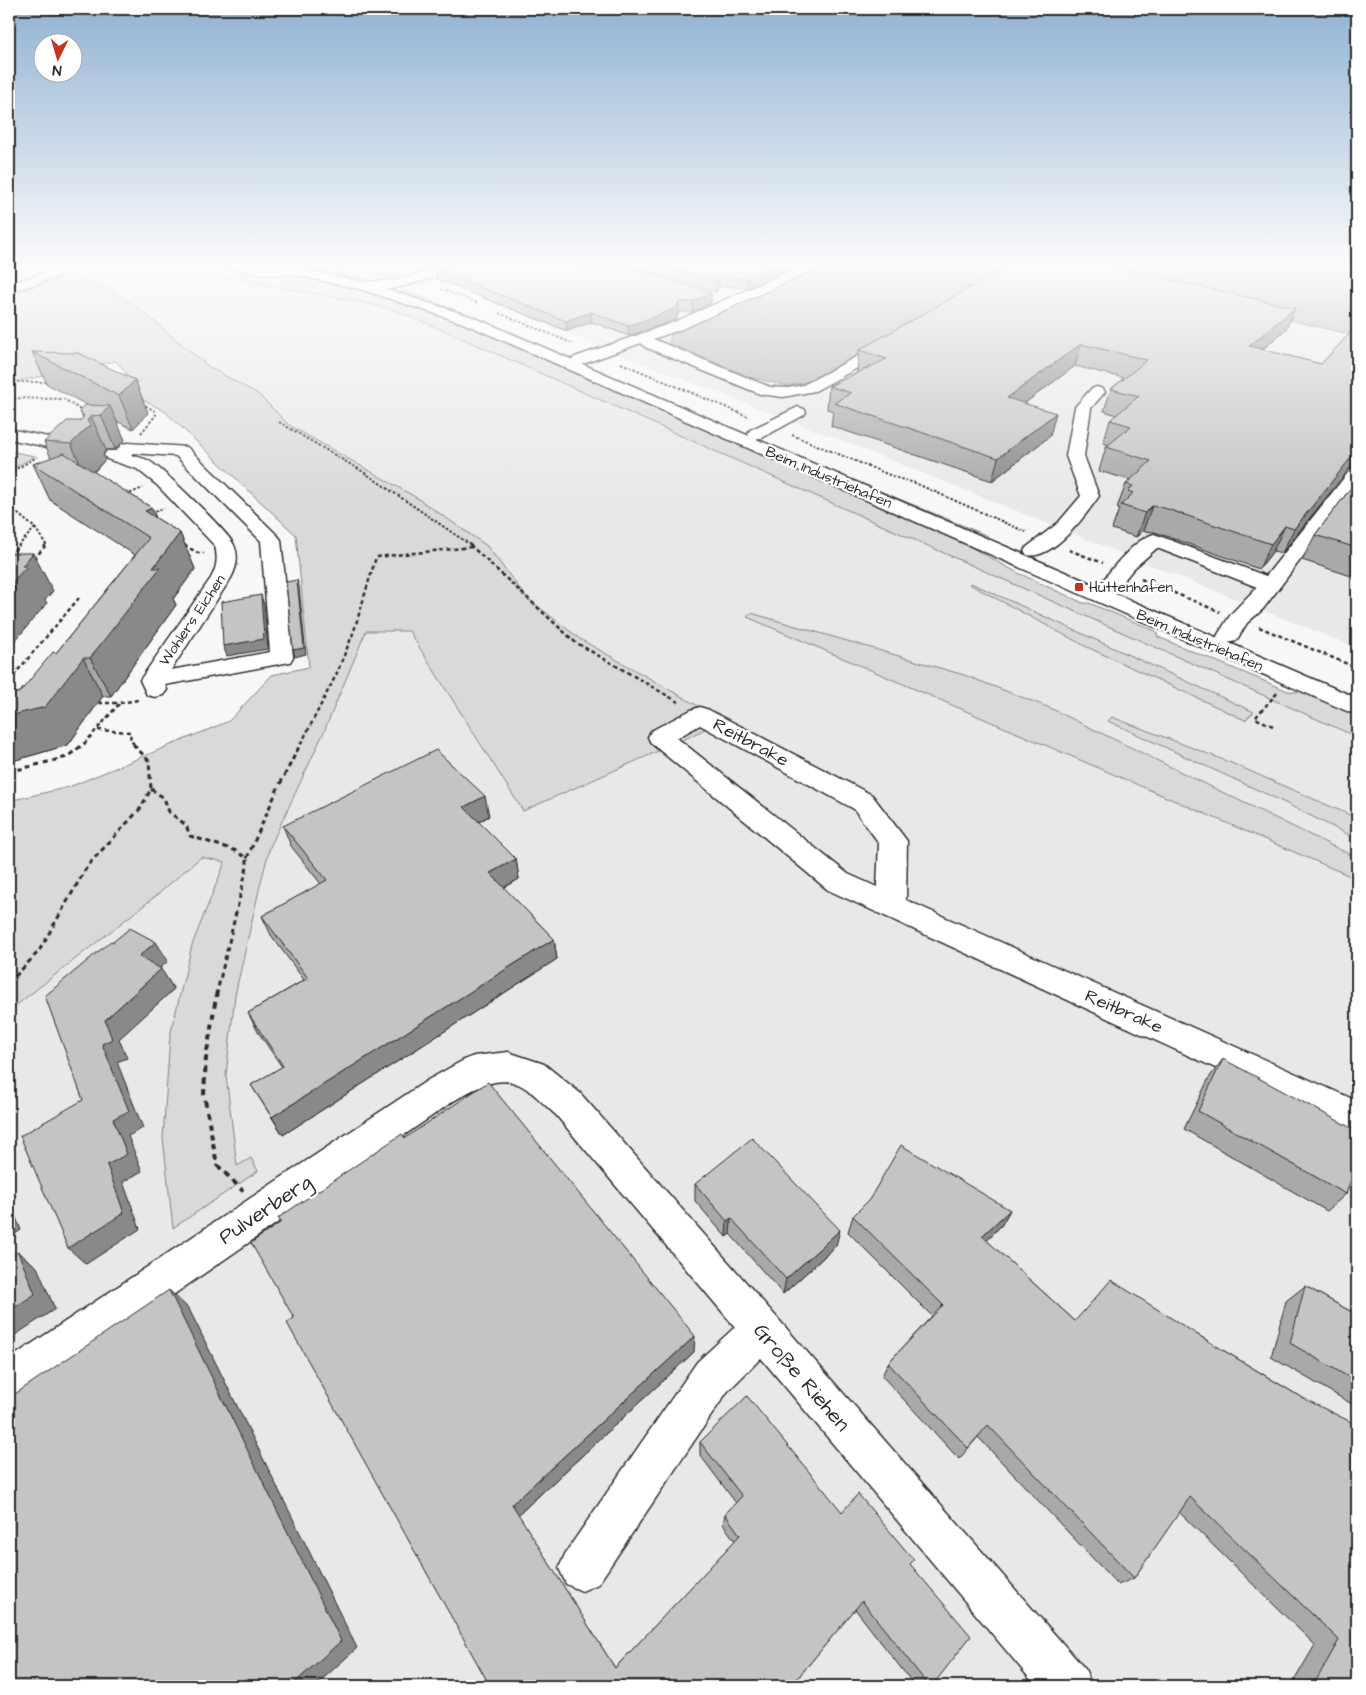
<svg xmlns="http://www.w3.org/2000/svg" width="1366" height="1695" viewBox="0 0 1366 1695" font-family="'Architects Daughter',sans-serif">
  <rect width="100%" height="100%" fill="#f7f7f7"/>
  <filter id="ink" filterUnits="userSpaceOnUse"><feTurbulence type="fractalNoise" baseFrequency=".02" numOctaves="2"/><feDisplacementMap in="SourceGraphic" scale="10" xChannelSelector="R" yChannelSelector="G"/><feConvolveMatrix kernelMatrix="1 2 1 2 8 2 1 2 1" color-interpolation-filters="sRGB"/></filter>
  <g filter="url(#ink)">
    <path fill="#e8e8e8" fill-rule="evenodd" d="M26 263H157L207 274 355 301 394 310 450 333 1357 737V818L1229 762 1112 717 1108 721 1275 798 1357 839V858L1050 708 964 675 751 614 747 616 1357 879V1686H9V1011L157 895 201 857 226 862 192 945 163 1138 174 1227 251 1158 237 1166 226 1075 235 995 270 847 323 734 366 631H409L523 811 723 720 580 639 526 597 486 546 417 498 289 425 258 394 209 367 137 307 102 286ZM970 585 1245 720 1087 647Z
      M383 263H830L671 335 669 343 684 350 749 377 787 386 808 382 894 336 1055 266 1357 336V648L843 441 603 348 436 279Z
      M1319 263H1357V275Z"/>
    <path fill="#d9d9d9" stroke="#828282" d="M157 263H201L238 270 248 268 298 274 371 292 431 311 515 346 592 381 971 545 969 546 1016 572 1083 603H1089L1156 631 1158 637 1288 691 1297 692 1299 690 1357 714V737L450 333 394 310 355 301 207 274Z
      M271 263C307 263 344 273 379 282L378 284 305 268Z
      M335 263H351L404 278 384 277Z
      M70 275 102 286 137 307 209 367 258 394 289 425 417 498 487 546 526 597 580 639 723 720 681 741 523 811 409 631H366L323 734 270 847 260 886 235 995 226 1075 237 1166 251 1158 258 1171 173 1228 163 1138 170 1036 192 945 225 862 201 857 157 895 9 1011V801L69 787 229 721 272 675 309 667 296 535 164 411 104 379 127 374 116 361 9 383V295Z
      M405 290 502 329 638 390 988 536 985 539 473 319 412 297 401 291Z
      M9 451 35 456 9 471Z
      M971 583 1254 712 1245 720 1087 647 969 584Z
      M751 613 964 675 1050 708 1357 858V879L747 617Z
      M1112 717 1229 762 1357 818V839L1275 798 1108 721Z"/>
    <path fill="#b0b0b0" stroke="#7b7b7b" d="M830 263H1319L1357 275V336L1055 266 894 336 807 382 787 386 749 377 669 343 671 334Z"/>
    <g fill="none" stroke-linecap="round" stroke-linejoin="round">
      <path stroke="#cecece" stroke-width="14" stroke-dasharray="14 7" stroke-linecap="butt" d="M59 272 88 263"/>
      <defs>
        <path id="minor" d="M213 263H267L265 266H293L299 270C290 281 234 269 219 267Z
          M452 263H470L468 266C450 272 370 302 356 286L363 282 399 280Z
          M597 263H615L656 276 657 279 656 282H646L599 266Z
          M808 263H824L822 266 682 329 653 339 770 387 788 388 803 385 886 341H896L898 344 896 347 815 391 783 397 760 394 645 347 641 343 580 365 575 363 572 360 575 357 672 323Z
          M59 268 64 269 65 272 64 275 9 292V284Z
          M1097 387 1103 389 1105 392 1091 408 1084 456 1099 496C1086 515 1052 561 1027 555L1024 551 1027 547 1058 523 1081 496 1066 456 1075 407 1091 389Z
          M798 407 804 409 806 412 804 415 762 438H750L748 434 750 430Z
          M9 429 87 445 90 449 87 453 81 454 9 439Z
          M128 443 187 447 278 536 281 540 293 657 290 662 165 685 167 690 163 695 155 697 147 695 140 680 211 578C217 567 218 558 215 546L157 485 137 469 107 459 104 455 107 451H116L122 444ZM133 453 176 456 261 541 270 652 171 670 231 578C237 567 239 556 234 545 229 533 162 468 149 461 144 458 137 457 131 455Z
          M1357 468V485L1263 609 1247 623 1236 641 1228 643 1220 641 1217 636 1231 614 1257 587 1157 548 1133 569 1117 589 1110 591 1103 589 1100 585C1111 569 1135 539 1154 534L1266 576 1351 469Z
          M700 707 709 710 872 795 907 841 906 900 1357 1101V1133L828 890 651 743 648 737 651 731 691 710ZM700 725 854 809 879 843 877 887 848 874 677 738Z
          M508 1052 544 1064 580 1093 1085 1669 1092 1686H1036L761 1358 727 1392 598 1584 582 1591 566 1584 559 1568 566 1552 697 1362 735 1327 556 1115C545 1106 533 1091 520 1085 496 1074 472 1090 452 1102L24 1398 9 1403V1359L428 1080 462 1061 474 1056Z"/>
        <path id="major" d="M252 263H274L363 282 473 317 1357 698V715L1349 712 463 323 360 289 258 267Z"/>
      </defs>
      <use href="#minor" stroke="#2b2b2b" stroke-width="3"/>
      <use href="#major" stroke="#2b2b2b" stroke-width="3"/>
      <path stroke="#2b2b2b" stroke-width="2" stroke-dasharray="2.5 2" stroke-linecap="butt" d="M359 263 378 268
        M9 266 19 268
        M962 286 974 289
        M441 289 477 303
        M499 313 574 344
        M621 363 749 417
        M9 386 18 382H49
        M9 398 64 399 82 411
        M279 422 365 473 472 546
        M141 433 156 415 155 411 143 404
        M792 435 897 478 915 483 1026 532
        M9 473 37 457
        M126 495 143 488
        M151 513 164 508
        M9 517 18 514 35 528 47 546
        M183 544 187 546
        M18 546 35 528"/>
      <path stroke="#2b2b2b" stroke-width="2.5" stroke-dasharray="4 3" stroke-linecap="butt" d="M184 545 198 553H204
        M470 545 575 642 680 703
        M1069 550 1103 563
        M9 556 19 545
        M34 559 46 545
        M1141 579 1220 612
        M1259 627 1357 668
        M9 681 79 598
        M99 703H120L138 700
        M1273 726 1255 718 1278 692
        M98 730 130 732 131 741 134 744
        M84 744 120 703
        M301 744 336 675 354 631 376 557 472 547"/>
      <path stroke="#2b2b2b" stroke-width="3" stroke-dasharray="5 4" stroke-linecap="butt" d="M9 772 67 757 85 743
        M151 789 164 798 169 812 186 825 190 836 234 850 247 858V867L217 992
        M247 858 278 788 301 743
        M9 983 39 951 88 865 140 809 151 789 149 761 132 743"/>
      <path stroke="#2b2b2b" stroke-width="4" stroke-dasharray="6 5" stroke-linecap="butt" d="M217 991 206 1058 204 1094 217 1165 243 1191"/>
      <use href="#minor" fill="#fff" fill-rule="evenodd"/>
      <use href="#major" fill="#fff" fill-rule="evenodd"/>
    </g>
    <path fill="#a9a9a9" stroke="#2b2b2b" d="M573 263H602L603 269 598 270Z
      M620 263H795L792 268 777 275 768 276 761 282 747 288 719 286 716 292Z
      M513 266 597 272 711 303 693 312H679L675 320 629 336 592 322 567 331 436 279 435 269Z
      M1295 308 1286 329 1262 350 1321 364 1357 326V467L1350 468 1282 553 1273 551 1259 569 1155 532 1143 531 1136 537 1112 529 1119 509 1117 508 1126 484 1130 480 1099 471 1106 447 1109 445 1103 443 1110 420 1117 415 1104 411 1111 389 1124 378 1075 366 1025 403 1050 436 992 481 831 426 833 411 827 409 829 386 859 372H857L859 350Z
      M32 352 135 380 148 413 133 429 116 421 125 440 115 449 106 450 103 454 105 460 94 472 152 508 156 518 180 533 195 569 173 599 176 605 111 696H103L68 745 9 762V695L20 692 56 653 135 555 50 500 33 464 51 458 44 442 80 421 83 418 79 410 87 405 47 384Z
      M1357 480V578L1302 560 1315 535Z
      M489 816 479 822 516 859 519 879 504 888 554 939 557 959 283 1135 251 1085 282 1067 258 1032 248 1013 304 980 271 935 262 916 321 884 291 846 283 826Z
      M1223 1059 1346 1194 1327 1211 1184 1129 1209 1078Z
      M405 1138 694 1352 518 1515 615 1668 735 1541 723 1524 725 1514 736 1503 700 1455V1442L842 1512 910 1564 932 1686H915L855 1609 791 1686H490L294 1318 281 1222Z
      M695 1184 836 1246 783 1294 730 1234 726 1237 695 1201Z
      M869 1200 1010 1210 1001 1226 986 1240 1075 1321 1198 1335 1299 1396 1357 1686H1291L1315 1645 1179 1512 1134 1578 1118 1585 978 1437 959 1459 882 1376 888 1363 932 1316 848 1232 853 1216Z
      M1305 1286 1357 1315V1407L1271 1357 1286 1301Z"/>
    <path fill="#898989" stroke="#2b2b2b" d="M598 263H602L603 269 598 270Z
      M783 263H795L792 268 777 275 768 276 761 282 747 288V279L768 266Z
      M719 277V286L716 292V282Z
      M711 293V303L693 312V302Z
      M679 302V312L675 320 629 336 628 326Z
      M1295 308 1286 329 1240 368 1249 346Z
      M591 312 592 322 567 331 566 321Z
      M1081 344 1075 366 1002 420 1007 398Z
      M135 380 148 413 133 429 119 396Z
      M110 406 125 440 115 449 101 415Z
      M1056 413 1050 436 992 481 998 458Z
      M91 416 106 450 103 454 105 460 87 478 71 444Z
      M1357 450V466L1350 468 1282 553 1294 529Z
      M1152 506 1143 531 1136 537 1145 513Z
      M152 508 167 545 145 511Z
      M1285 526 1273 551 1259 569 1271 544Z
      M180 533 195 569 173 599 176 605 111 696 90 658 153 568Z
      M33 553 53 591 45 600 47 603 9 648V586L22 566Z
      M297 580 299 587 306 654 295 657 293 650Z
      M261 595 264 605 268 649 227 656 223 646Z
      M83 658 103 696 68 745 9 762V716Z
      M485 796 489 816 469 827 464 807Z
      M516 859 519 879 494 893 490 873Z
      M554 939 557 959 283 1135 272 1117Z
      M156 942 168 961 152 976 139 956Z
      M161 969 174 989 119 1039 127 1058 117 1062 143 1128 128 1136 142 1171 123 1182 140 1229 86 1264 68 1248 107 1165 113 1119 102 1044 105 1020Z
      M9 1200 21 1230 9 1238Z
      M1010 1210 1001 1226 974 1252 982 1236Z
      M731 1218 730 1234 726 1237 727 1221Z
      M840 1230 836 1246 783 1294 786 1279Z
      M18 1252 37 1267 55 1309 9 1339V1311Z
      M169 1290 189 1309 357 1648 315 1686H291Z
      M695 1336 694 1352 518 1515 512 1504Z"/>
    <path fill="#c4c4c4" stroke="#2b2b2b" d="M453 263H502L513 266 529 263H565L597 272 623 265 711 293 693 302H679L675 309 628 326 591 312 566 321 435 269Z
      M652 263H783L777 265 768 266 761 272 747 279 719 277 716 282Z
      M1014 263H1096L1295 308 1249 346 1321 364 1357 326V450L1294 529 1285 526 1271 544 1164 508 1152 506 1145 513 1121 505 1133 493 1128 491 1133 486 1126 484 1151 461 1106 447 1131 426 1110 420 1139 396 1111 389 1147 360 1081 344 1007 398 1056 413 998 458 834 403 851 393 829 386 887 359 859 350Z
      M32 352 78 353 135 380 119 396Z
      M85 405 110 406 101 415 91 416 87 421 90 425 71 444 44 442 67 421H80L84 416 79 410Z
      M64 453 152 508 145 511 180 533 153 568H160L90 658H83L45 707 9 716V695L20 692 53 652 56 653 149 538 33 464Z
      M1357 480V548L1315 535Z
      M9 553H33L22 566H27L9 586Z
      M297 580 304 648 293 650 286 582Z
      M261 595 264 639 223 646 221 602Z
      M436 750 485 796 464 807 516 859 490 873 554 939 272 1117 251 1085 283 1066 248 1013 308 978 262 916 327 880 283 826Z
      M130 928 156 942 139 956 161 969 105 1020 112 1039 102 1044 129 1111 113 1119 127 1154 107 1165 124 1213 68 1248 20 1136 83 1100 45 996 111 941 113 942Z
      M1223 1059 1357 1131V1162L1346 1194 1198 1111Z
      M488 1082 695 1336 512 1504 615 1668 740 1535 725 1514 742 1496 700 1442 747 1396 842 1512 858 1494 914 1560 910 1564 971 1636 932 1686H929L862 1601 791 1686H490L287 1323 294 1318 251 1243 281 1222 278 1218 402 1134 405 1138Z
      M752 1138 840 1230 786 1279 731 1218 727 1221 695 1184Z
      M901 1145 1010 1210 982 1236 1075 1321 1111 1280 1198 1335 1299 1396 1357 1425V1686H1313L1339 1640 1190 1497 1134 1578 988 1425 968 1448 888 1363 943 1305 853 1216 869 1200Z
      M18 1252 35 1294 9 1311V1257Z
      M1305 1286 1357 1315V1382L1290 1343Z
      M169 1290 341 1641 291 1686H9V1398Z"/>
  </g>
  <linearGradient id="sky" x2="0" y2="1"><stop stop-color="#91b2d2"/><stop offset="0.53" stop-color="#fbfbfb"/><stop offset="1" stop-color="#fbfbfb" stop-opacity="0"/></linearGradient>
  <rect width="1366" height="500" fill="url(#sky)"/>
  <rect fill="#c8321e" stroke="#fff" stroke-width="2" x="1074" y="582" width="10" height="10" rx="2.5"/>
  <g text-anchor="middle" stroke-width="4.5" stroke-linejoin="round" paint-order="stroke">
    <g font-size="15" fill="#2b2b2b" stroke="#fff">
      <text transform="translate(829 477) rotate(23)" y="5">Beim Industriehafen</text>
      <text transform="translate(192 620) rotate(-56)" y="5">Wohlers Eichen</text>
      <text transform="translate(1200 640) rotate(23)" y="5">Beim Industriehafen</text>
    </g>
    <g font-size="15" fill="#2b2b2b" stroke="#fff" text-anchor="start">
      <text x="1089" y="592">Hüttenhafen</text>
    </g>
    <g font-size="18" fill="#2b2b2b" stroke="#fff">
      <text transform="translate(751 742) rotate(28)" y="6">Reitbrake</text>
      <text transform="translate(1124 1011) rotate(24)" y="6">Reitbrake</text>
    </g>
    <g font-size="21" fill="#2b2b2b" stroke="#fff">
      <text transform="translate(265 1209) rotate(-34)" y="7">Pulverberg</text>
      <text transform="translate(802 1377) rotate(49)" y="7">Große Riehen</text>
    </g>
  </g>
  <rect width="1366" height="1695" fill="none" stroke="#fff" stroke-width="30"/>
  <rect x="15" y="15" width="1336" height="1665" fill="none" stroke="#2b2b2b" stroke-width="2" filter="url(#ink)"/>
  <g transform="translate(58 58) rotate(185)"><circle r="24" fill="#ffffff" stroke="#aaaaaa"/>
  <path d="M0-4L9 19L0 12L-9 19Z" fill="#c8321e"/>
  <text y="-8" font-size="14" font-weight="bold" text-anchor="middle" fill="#2b2b2b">N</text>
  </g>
</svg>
